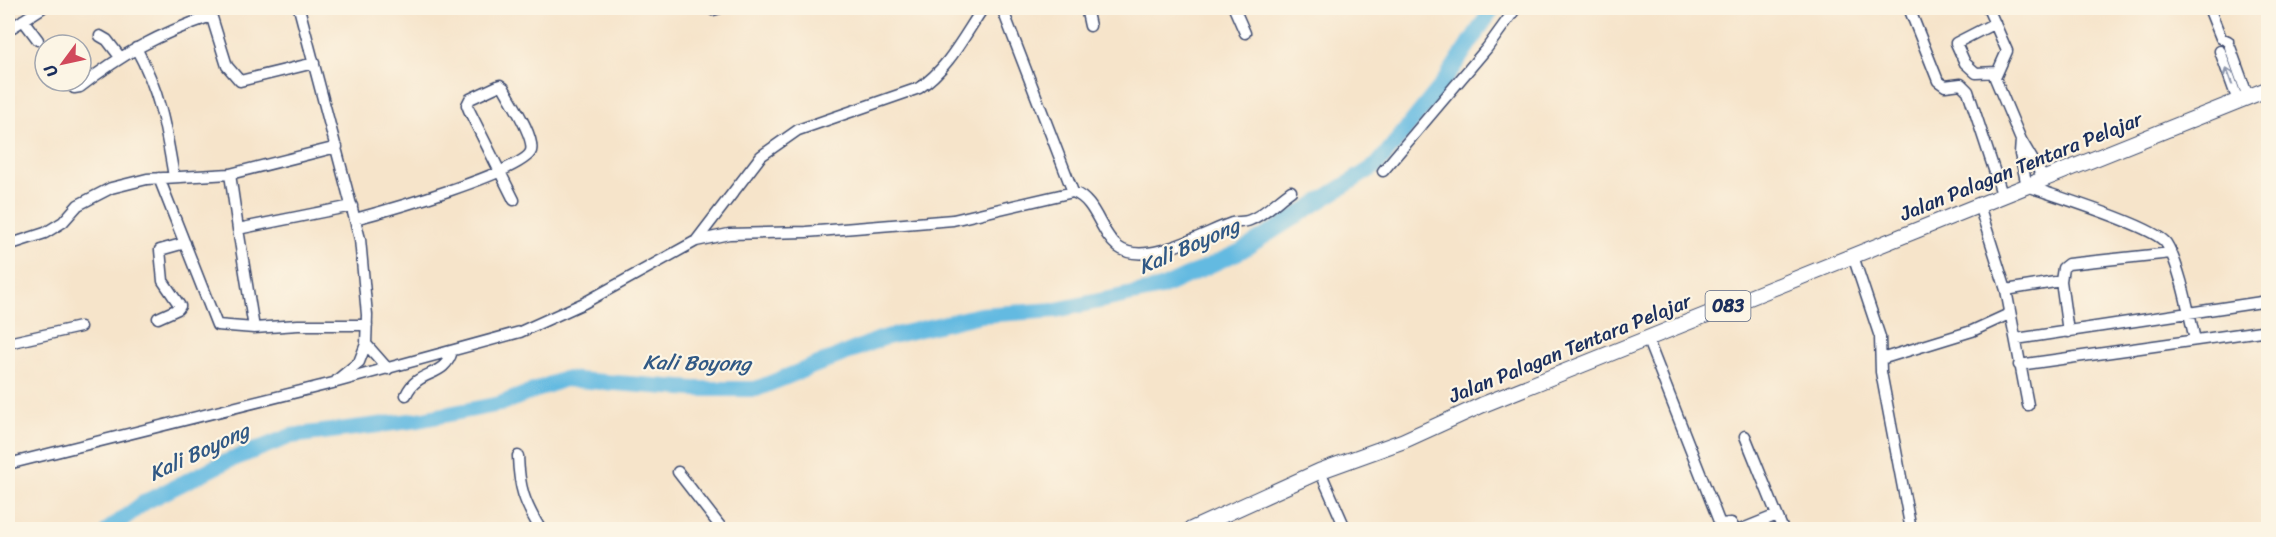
<svg xmlns="http://www.w3.org/2000/svg" width="2276" height="537" viewBox="0 0 2276 537" font-family="Sriracha,sans-serif">
  <rect width="100%" height="100%" fill="#fcf5e5"/>
  <filter id="ink" filterUnits="userSpaceOnUse"><feTurbulence type="fractalNoise" baseFrequency=".0167" numOctaves="2"/><feDisplacementMap in="SourceGraphic" scale="12" xChannelSelector="R" yChannelSelector="G"/><feConvolveMatrix kernelMatrix="1 2 1 2 8 2 1 2 1" color-interpolation-filters="sRGB"/></filter>
  <filter id="wash" filterUnits="userSpaceOnUse"><feTurbulence type="fractalNoise" baseFrequency=".008" numOctaves="4" result="noise"/><feDisplacementMap in="SourceGraphic" scale="24" xChannelSelector="R" yChannelSelector="G"/><feGaussianBlur stdDeviation="1.35" result="paint"/><feColorMatrix in="noise" values="0 0 0 0 0 0 0 0 0 0 0 0 0 0 0 0 0 1.4 0 .05"/><feComposite in="paint" operator="in"/></filter>
  <g filter="url(#wash)">
    <rect width="100%" height="100%" fill="#f6e4ca"/>
    <g fill="none" stroke-linecap="round" stroke-linejoin="round">
      <path stroke="#64bae1" stroke-width="16" d="M108 530 145 502 223 463 291 436 418 420 500 404 564 379 694 389H756L883 338 980 315 1056 310 1161 288 1241 251 1377 165 1441 86 1493 8"/>
    </g>
  </g>
  <g filter="url(#ink)">
    <g fill="none" stroke-linecap="round" stroke-linejoin="round">
      <defs>
        <path id="street" d="M209 8 227 66 240 81 314 63
          M299 8 360 239 367 315 366 344 359 362 337 380
          M1002 8 1073 192
          M1086 8 1090 26
          M1234 8 1245 33
          M1909 8 1938 81 1945 86 1961 84 1968 91 2003 197
          M1988 8 2007 51 1995 78 2021 140 2044 179
          M2209 8 2221 38 2228 41
          M713 10 720 8
          M23 20 38 40
          M1995 23 1956 43 1965 63 1976 73 1997 72
          M8 30 42 8
          M100 36 107 40 120 57
          M2230 47 2248 97
          M136 48C160 91 166 129 174 177
          M2220 51 2238 101
          M68 81 74 88 80 87C123 53 159 34 211 16
          M2021 140 2020 154 2027 186C2052 195 2154 226 2166 243 2180 265 2189 314 2195 340
          M1383 171 1487 48 1516 8
          M230 174 238 229
          M159 178 217 325 254 328
          M1979 205 2006 290 2028 405
          M352 206 238 229 254 328 298 325H367
          M355 219C381 212 524 172 531 151 535 137 511 101 504 88L500 85 470 99 467 105 469 110 514 200
          M696 241 761 156 798 130 919 88C948 69 964 36 983 8
          M8 245 45 233 63 222 78 205 111 188 147 179 230 174 337 147
          M1853 256 1880 337 1881 372 1911 530
          M2006 290 2061 281
          M158 318 178 309 180 306 163 281 160 250 185 243
          M2068 332 2061 281 2063 268 2068 264 2171 253
          M1647 338 1720 524
          M2016 339 2268 301
          M8 343 80 327
          M366 344 388 369
          M1881 359 1972 331 2009 314
          M2019 365 2268 330
          M406 395C418 368 445 379 452 351
          M1745 436 1783 530
          M518 456C519 487 524 503 541 530
          M8 464 333 383 520 332 584 303 696 241 729 234 806 232 953 220 1073 192C1097 201 1099 232 1118 247 1145 268 1205 232 1232 223 1237 221 1244 223 1250 220 1264 215 1278 200 1291 191
          M1320 471 1346 530
          M678 472 723 530
          M1714 530 1720 524 1731 523 1735 530
          M1740 530 1777 515"/>
        <path id="primary" d="M1190 530 1320 471 1403 441 1482 405 2268 89"/>
      </defs>
      <use href="#street" stroke="#3c4a6e" stroke-width="13"/>
      <use href="#primary" stroke="#3c4a6e" stroke-width="17"/>
      <use href="#street" stroke="#fff" stroke-width="10"/>
      <use href="#primary" stroke="#fff" stroke-width="15"/>
    </g>
    <defs><path id="oneway-shaft" d="M-6 0H5M1.5-3L5.5 0L1.5 3" fill="none" stroke-width="1.6" stroke-linecap="round" stroke-linejoin="round" transform="scale(1.5)"/></defs>
    <use stroke="#8d97ae" href="#oneway-shaft" transform="translate(2229 76) rotate(-110)"/>
  </g>
  <g text-anchor="middle" stroke-width="4.5" stroke-linejoin="round" paint-order="stroke">
    <rect fill="#fcf5e5" stroke="#5e6a86" stroke-width="1.5" x="1705.5" y="291" width="45" height="30" rx="4.5"/>
    <g font-size="18" font-weight="bold" fill="#1b2f5e">
      <text x="1728" y="312">083</text>
    </g>
    <g font-size="20" fill="#1b2f5e" stroke="#fcf5e5">
      <text transform="translate(2021 166) rotate(-22)" y="7">Jalan Palagan Tentara Pelajar</text>
      <text transform="translate(1570 348) rotate(-22)" y="7">Jalan Palagan Tentara Pelajar</text>
    </g>
    <g font-size="21" font-style="italic" fill="#315985" stroke="#fcf5e5">
      <text transform="translate(1189 246) rotate(-24)" y="7">Kali Boyong</text>
      <text transform="translate(697 363) rotate(1)" y="7">Kali Boyong</text>
      <text transform="translate(199 452) rotate(-25)" y="7">Kali Boyong</text>
    </g>
  </g>
  <rect width="2276" height="537" fill="none" stroke="#fcf5e5" stroke-width="30"/>
  <g transform="translate(63 63) rotate(237)"><circle r="28" fill="#fcf5e5" stroke="#a2a6af" stroke-width="1.5"/>
  <path d="M0-4.5L10 22L0 15L-10 22Z" fill="#d1495b"/>
  <text y="-9" font-size="16" font-weight="bold" text-anchor="middle" fill="#1b2f5e">U</text>
  </g>
</svg>
